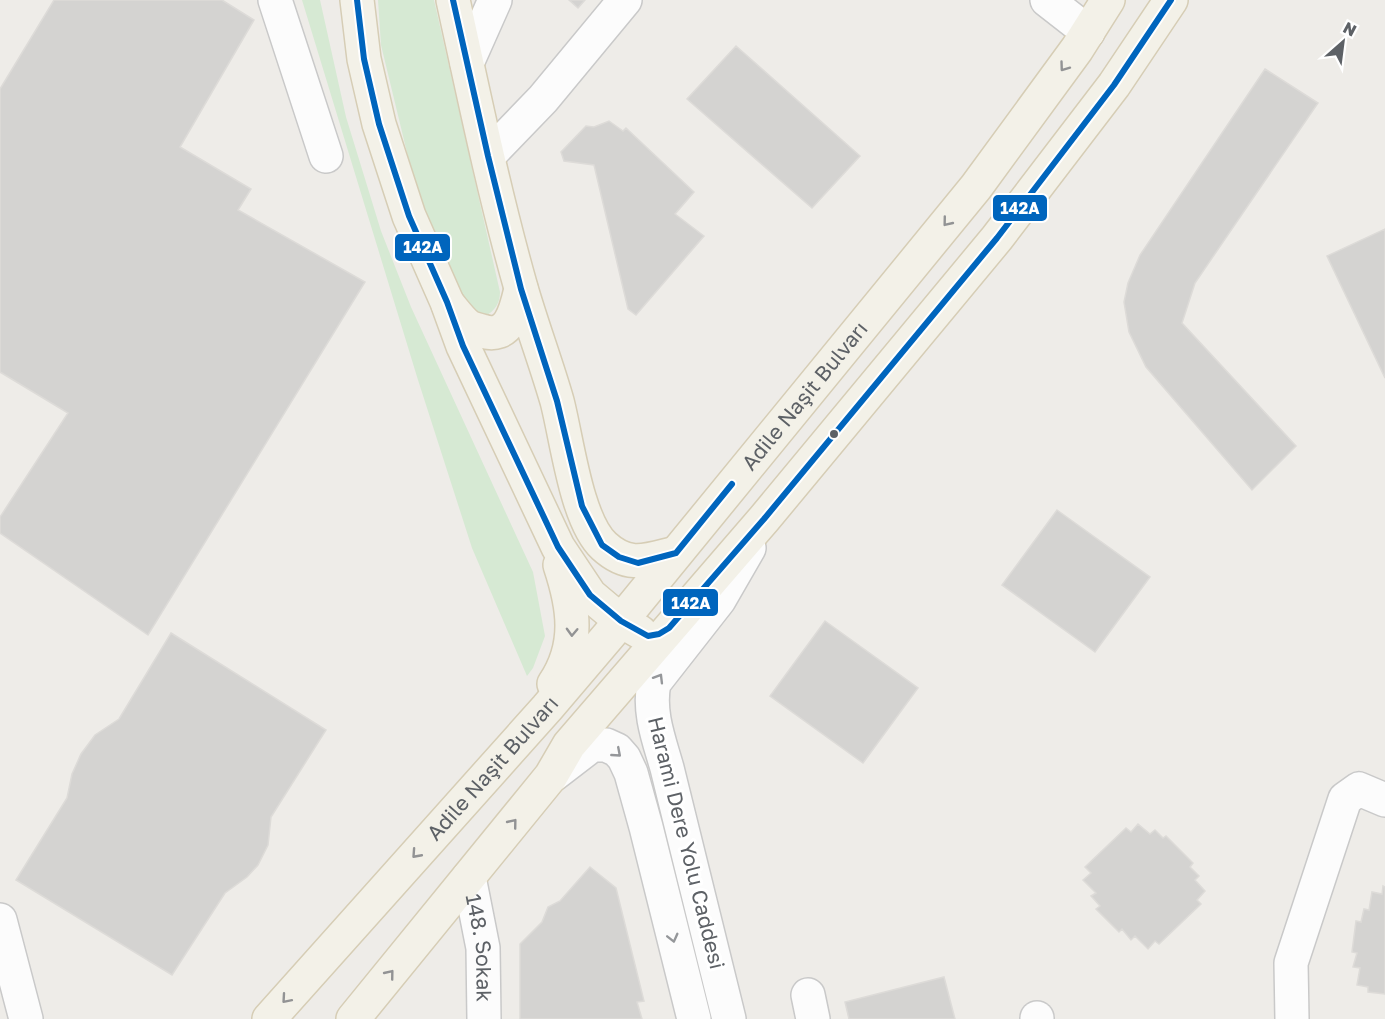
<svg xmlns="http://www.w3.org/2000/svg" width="1385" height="1019" viewBox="0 0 1385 1019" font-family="'Golos Text',sans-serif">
  <rect width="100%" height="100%" fill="#eeece8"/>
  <path fill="#d6e9d3" d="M302 0H320L346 117 381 231 411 307 533 572 545 636 533 668 527 676 472 548 418 380Z
    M378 0H434L500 292C500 303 495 311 485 316L466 309 418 198 381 45Z"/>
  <path fill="#d4d3d1" stroke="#dddbd8" stroke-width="1.5" d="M54 0H222L254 20 180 147 251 189 238 210 365 282 148 635 0 533V517L68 413 0 372V89Z
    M569 0H585L578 8Z
    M736 46 860 156 812 208 687 99Z
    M1265 69 1318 103 1195 283 1182 323 1296 446 1252 490 1146 367 1129 332 1124 302 1128 283 1140 255Z
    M609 121 623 131 626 128 694 192 675 214 704 236 636 315 628 309 594 165 564 161 561 152 586 126 594 127Z
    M1385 229V378L1327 256Z
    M1057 510 1150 577 1095 652 1002 585Z
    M825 621 918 688 863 763 770 696Z
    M171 633 326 730 271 817 268 845 258 865 247 877 225 893 172 975 16 880 67 798 72 774 81 754 95 735 119 719Z
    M1138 824 1150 834 1155 830 1163 838 1166 836 1193 863 1190 867 1199 876 1195 880 1205 891 1197 900 1201 904 1159 944 1155 941 1148 949 1135 936 1131 940 1122 929 1119 932 1096 909 1100 906 1091 896 1096 893 1083 880 1091 873 1085 867 1126 828 1131 832Z
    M590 867 616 888 644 1001 637 1002 642 1019H520V944L542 922 548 907 560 901Z
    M1383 886 1385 887V994L1368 992V987L1357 985 1360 968 1353 967 1357 953 1352 952 1356 921 1361 922 1364 909 1369 910 1372 892 1382 894Z
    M944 977 955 1019H849L845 1002Z"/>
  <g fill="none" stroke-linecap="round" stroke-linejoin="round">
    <defs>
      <g id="minor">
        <path d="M275 0 326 156"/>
        <path d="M1047 0 1088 32"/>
        <path d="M467 63 495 0"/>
        <path d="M488 156 543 99 625 0"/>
        <path d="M553 775 592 745H606L617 750 624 758 631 773 646 827 694 1019"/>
        <path id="s1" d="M469 877 483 948 484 1019"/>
        <path d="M0 920 26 1019"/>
        <path d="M808 995 813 1019"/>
        <path d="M1037 1018V1019"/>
        <path d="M729 1019 667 768C659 740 648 712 654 683L719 600 749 548"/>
        <path d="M1292 1019 1291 963 1345 799 1359 789 1385 800"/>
      </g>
      <g id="major">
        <path d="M357 0 364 59 379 124 409 216 447 302 463 346 558 547 590 595 621 621 640 632"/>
        <path d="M453 0C474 96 494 193 521 288 532 326 546 363 557 401 567 439 576 520 604 546 629 569 647 560 676 553"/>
        <path d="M448 304C454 311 461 321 468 326 471 328 478 330 482 331 510 340 516 310 521 289"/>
        <path d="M554 684C580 645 574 607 560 565"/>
        <path id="s2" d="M269 1019 547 708 621 621 976 187 1077 49 1108 0"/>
        <path d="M353 1019 551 776 569 745 764 519 997 238 1114 85 1171 0"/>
      </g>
    </defs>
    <use href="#minor" stroke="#c9c9c9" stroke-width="36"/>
    <use href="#major" stroke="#d6cdb5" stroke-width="36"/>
    <use href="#minor" stroke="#fcfcfc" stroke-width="33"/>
    <use href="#major" stroke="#f3f1e8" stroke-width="33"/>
    <defs>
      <path id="bus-1" d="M357 0 364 59 379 124 409 216 447 302 463 346 558 547 590 595 621 621 648 636 659 634 669 628 764 519 997 238 1114 85 1171 0
        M453 0 488 156 521 289 557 401 582 506 602 545 619 557 638 563 676 553 732 484"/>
    </defs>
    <use href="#bus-1" stroke="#fff" stroke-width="10"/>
    <use href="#bus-1" stroke="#0065bd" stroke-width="6"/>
  </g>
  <defs><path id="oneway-chevron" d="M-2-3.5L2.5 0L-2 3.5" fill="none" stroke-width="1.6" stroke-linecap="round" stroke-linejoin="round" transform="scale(1.5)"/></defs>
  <g stroke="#929394">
    <use href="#oneway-chevron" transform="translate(1064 67) rotate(126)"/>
    <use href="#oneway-chevron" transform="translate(947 222) rotate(129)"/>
    <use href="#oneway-chevron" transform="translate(572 632) rotate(92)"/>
    <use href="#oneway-chevron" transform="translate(513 823) rotate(-51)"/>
    <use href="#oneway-chevron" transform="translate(416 854) rotate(132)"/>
    <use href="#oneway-chevron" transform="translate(390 974) rotate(-51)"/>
    <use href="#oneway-chevron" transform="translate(286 999) rotate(131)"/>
  </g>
  <g stroke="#95979a">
    <use href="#oneway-chevron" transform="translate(659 678) rotate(-59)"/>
    <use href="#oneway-chevron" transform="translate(617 753) rotate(41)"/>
    <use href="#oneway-chevron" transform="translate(673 938) rotate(76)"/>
  </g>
  <circle fill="#5d6166" stroke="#fff" stroke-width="2" cx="834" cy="434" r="5"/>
  <g text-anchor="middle" stroke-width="6" stroke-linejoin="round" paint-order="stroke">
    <g font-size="21" fill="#5d6166" stroke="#fff">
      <text dy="7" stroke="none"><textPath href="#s2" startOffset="822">Adile Naşit Bulvarı</textPath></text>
      <text dy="7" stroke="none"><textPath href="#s2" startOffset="336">Adile Naşit Bulvarı</textPath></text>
      <text transform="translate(686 843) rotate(76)" y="7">Harami Dere Yolu Caddesi</text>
      <text dy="7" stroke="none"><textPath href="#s1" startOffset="72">148. Sokak</textPath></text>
    </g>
  </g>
  <g stroke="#fff" stroke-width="2">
    <rect x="992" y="194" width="56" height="28" rx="6" fill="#0065bd"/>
    <rect x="394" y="233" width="57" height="29" rx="6" fill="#0065bd"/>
    <rect x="662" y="588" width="57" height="29" rx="6" fill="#0065bd"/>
  </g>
  <g font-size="16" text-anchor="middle" font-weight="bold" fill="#fff">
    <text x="1020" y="214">142A</text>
    <text x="423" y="253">142A</text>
    <text x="691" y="609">142A</text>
  </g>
  <g transform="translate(1343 42) rotate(28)" stroke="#ffffff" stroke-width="4.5" paint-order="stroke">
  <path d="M0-4.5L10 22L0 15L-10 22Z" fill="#5d6166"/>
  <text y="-9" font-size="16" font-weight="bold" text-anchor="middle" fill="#5d6166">N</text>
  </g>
</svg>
